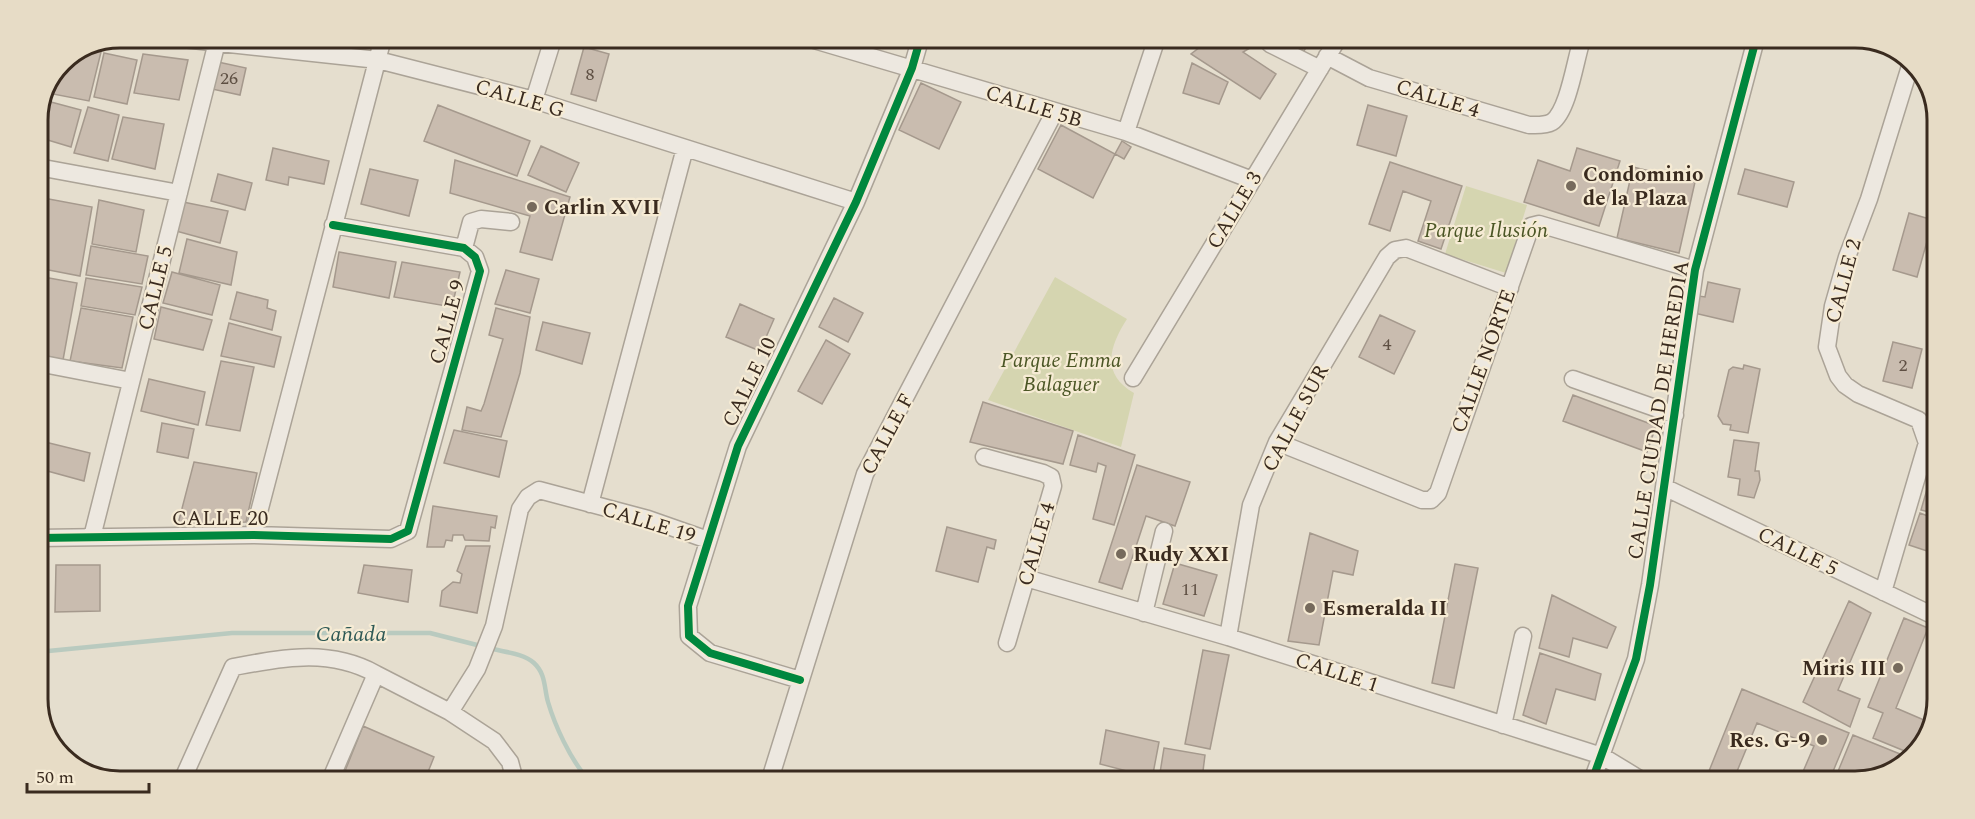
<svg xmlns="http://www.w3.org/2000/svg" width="1975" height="819" viewBox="0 0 1975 819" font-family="Spectral,serif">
  <rect width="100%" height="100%" fill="#e5dece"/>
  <path fill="#d5d5b0" d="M1466 186 1527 205 1506 273 1445 254Z
    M1055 277 1127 319C1109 347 1101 374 1134 393L1121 447 988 400Z"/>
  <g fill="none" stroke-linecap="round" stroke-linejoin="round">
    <path stroke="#b9cabf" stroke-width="4.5" d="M489 648C503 652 523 653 534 663 546 674 544 688 548 702 555 726 570 758 586 777
      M38 652 232 633H430L481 646"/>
  </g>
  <path fill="#c9bcaf" stroke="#a5998d" stroke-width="1.5" d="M333 38H360L359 43Z
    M1208 41H1262L1243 52 1276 74 1260 99 1191 54Z
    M1288 42H1309L1304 51Z
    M584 47 609 54 596 101 571 94Z
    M90 50 101 52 89 101 53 94 62 62Z
    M104 53 137 60 127 104 94 97Z
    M143 54 188 60 179 100 134 93Z
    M218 62 246 68 240 95 212 89Z
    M1192 63 1228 82 1219 104 1183 93Z
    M921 83 961 102 939 149 899 130Z
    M45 100H47L38 137V115Z
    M51 102 81 110 71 147 41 138Z
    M438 105 530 141 517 176 424 141Z
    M1368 105 1407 116 1396 156 1357 145Z
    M88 107 119 115 108 161 74 153Z
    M123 117 164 124 155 169 112 159Z
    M1061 125 1115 154 1093 198 1038 169Z
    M1122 141 1131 147 1124 159 1115 154Z
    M541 146 579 163 566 192 528 175Z
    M273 148 329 161 324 184 289 177 288 185 266 180Z
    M1577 148 1620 161 1599 226 1524 202 1538 160 1570 171Z
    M455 160 570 197 552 260 520 252 530 216 450 193Z
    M1390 162 1462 186 1441 249 1418 241 1431 201 1403 191 1390 231 1369 224Z
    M1633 167 1695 182 1679 253 1617 238Z
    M370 169 418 180 409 216 361 204Z
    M1745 169 1794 182 1787 207 1738 194Z
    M218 174 252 183 245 210 211 201Z
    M38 197 92 207 80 276 38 268Z
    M99 200 144 210 136 252 92 244Z
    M183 202 228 211 220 243 176 231Z
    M1909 213 1933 220 1917 277 1893 270Z
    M187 239 237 252 231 285 179 273Z
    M91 246 148 256 142 284 86 275Z
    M339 252 396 262 389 298 333 287Z
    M402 262 460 272 452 307 394 297Z
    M506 270 539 279 530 313 495 304Z
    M172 272 220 285 212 315 163 303Z
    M38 276 77 283 63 360 38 354Z
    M86 278 142 287 135 315 81 306Z
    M1708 282 1740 289 1733 322 1694 313 1699 296 1705 297Z
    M237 292 268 300 267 308 276 311 272 330 230 319Z
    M834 298 863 313 848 342 819 327Z
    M740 304 774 319 760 351 726 337Z
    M161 307 212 320 203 350 154 339Z
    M81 308 133 317 122 368 70 361Z
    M496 308 530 317 520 373 501 437 462 430 467 407 481 411 484 404 503 339 489 335Z
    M1380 315 1415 331 1394 374 1359 357Z
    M543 322 590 333 582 364 536 350Z
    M229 323 281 337 274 367 221 356Z
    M826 340 850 354 822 404 798 391Z
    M1893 342 1922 349 1912 388 1883 381Z
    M221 361 254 367 240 431 206 425Z
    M1744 365 1760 369 1748 433 1730 430 1731 425 1723 424 1718 416 1729 370 1733 367 1743 369Z
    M149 379 205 392 198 425 141 411Z
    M38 393 44 395 38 422Z
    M1573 395 1656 426 1647 452 1563 421Z
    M983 402 1073 431 1063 464 970 442Z
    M162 423 194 429 188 458 157 452Z
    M454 430 507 441 499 477 444 463Z
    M1078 435 1135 455 1114 525 1093 519 1106 466 1098 463 1096 472 1070 465Z
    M1734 440 1759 443 1755 471H1759L1760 480 1754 498 1738 495 1740 479 1728 477Z
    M41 441 90 453 84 481 40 469 38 480V455Z
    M194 462 257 473 246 522 178 524Z
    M1137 465 1190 482 1175 526 1146 516 1122 589 1099 582Z
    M1930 479 1934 480 1933 513 1921 510Z
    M433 506 497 516 495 528 491 527 489 541 465 540 463 535H453L452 541 446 540 444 547H427Z
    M1920 513 1933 518V553L1909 545Z
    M947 527 996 540 994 549 987 547 978 582 936 571Z
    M1310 533 1358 551 1353 575 1333 571 1319 645 1288 641Z
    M466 546H490L477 613 440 606 442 591 453 582 460 583 462 574 457 571Z
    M1175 563 1217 575 1204 616 1163 604Z
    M1455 564 1478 568 1454 688 1432 683Z
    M56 565H100V611L55 612Z
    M364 565 412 570 408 602 358 593Z
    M1552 595 1616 627 1607 648 1573 638 1569 657 1539 648Z
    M1849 601 1871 613 1838 690 1860 699 1850 727 1803 702Z
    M1904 618 1928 628 1896 708 1931 723V730L1912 754 1873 738 1883 713 1868 707Z
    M1203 650 1229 655 1210 749 1185 744Z
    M1540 653 1601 674 1595 700 1556 689 1546 724 1523 715Z
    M1742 689 1849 733 1829 781H1799L1814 746 1757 723 1733 781H1705Z
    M363 726 434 757 426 777 343 776Z
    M1106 730 1159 742 1152 779H1126L1127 771 1100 764Z
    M1853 735 1905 756 1901 767 1855 781H1834Z
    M1164 748 1205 755 1202 779H1159Z"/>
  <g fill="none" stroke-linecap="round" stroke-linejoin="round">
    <defs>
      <path id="minor" d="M174 38 378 60 534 100 856 202
        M814 40 1126 132 1252 180
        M1270 44 1320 69
        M1327 56 1369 78 1529 125C1536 125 1545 126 1552 122 1568 111 1575 62 1581 43
        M534 100 553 39
        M1126 132 1156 41
        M38 167 179 193
        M464 248 471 222 481 219 511 222
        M38 363 131 381
        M1133 378 1336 42
        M1573 379 1675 415
        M1277 442 1422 500H1431L1438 493 1531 226 1539 224 1695 270
        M984 457 1043 473 1051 477 1053 486 1007 643
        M1664 487 1932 615
        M590 504 685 148
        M253 535 383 38
        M92 537 218 38
        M38 538 253 535 391 539 408 531 480 271 475 257 464 248 333 225
        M1026 578 1228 637 1602 756 1643 781
        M1883 592 1927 443 1919 420 1858 394 1845 385 1838 376 1827 347 1833 306 1847 257 1869 199 1911 63
        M1144 613 1164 531
        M1228 637 1251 505 1277 442 1387 257 1395 250 1406 248 1510 288
        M800 680 710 653 689 636 688 606 738 446 856 202 912 68 920 40
        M450 712 477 669 494 626 520 509 528 497 539 490 648 519 708 540
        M1503 725 1523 636
        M185 774 233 667C283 658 329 648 376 674
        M332 776 376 674 450 712 494 741 510 762 514 777
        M771 776 865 474 1054 113
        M1592 781 1636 659 1650 585 1695 270 1755 43"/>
    </defs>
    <use href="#minor" stroke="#aba397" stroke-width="19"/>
    <use href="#minor" stroke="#ede8e0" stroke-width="16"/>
    <defs>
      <path id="cycleway" d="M38 538 253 535 391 539 408 531 480 271 475 257 464 248 333 225
        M800 680 710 653 689 636 688 606 738 446 856 202 912 68 920 40
        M1592 781 1636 659 1650 585 1695 270 1755 43"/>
    </defs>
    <use href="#cycleway" stroke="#f6ebd4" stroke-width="11"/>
    <use href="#cycleway" stroke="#00873e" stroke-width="8"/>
  </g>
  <g fill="#766a5c" stroke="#f6ebd4" stroke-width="2">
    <circle cx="1571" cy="186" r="6"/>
    <circle cx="532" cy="207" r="6"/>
    <circle cx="1121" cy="554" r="6"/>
    <circle cx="1310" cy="608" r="6"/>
    <circle cx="1898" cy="668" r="6"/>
    <circle cx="1822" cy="740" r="6"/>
  </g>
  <g text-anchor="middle" stroke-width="4.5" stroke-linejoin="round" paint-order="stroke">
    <g font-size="18" fill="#5e4f43">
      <text x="590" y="80">8</text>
      <text x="229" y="84">26</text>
      <text x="1387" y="350">4</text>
      <text x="1903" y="371">2</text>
      <text x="1190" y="595">11</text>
    </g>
    <g font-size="21" fill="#3a2b1f" stroke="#f6ebd4">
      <text transform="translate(520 98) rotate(16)" y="7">CALLE G</text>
      <text transform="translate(1438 98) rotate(17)" y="7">CALLE 4</text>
      <text transform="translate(1034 106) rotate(17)" y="7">CALLE 5B</text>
      <text transform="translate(1234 210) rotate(-59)" y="7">CALLE 3</text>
      <text transform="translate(1843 281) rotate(-75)" y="7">CALLE 2</text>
      <text transform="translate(155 288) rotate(-76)" y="7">CALLE 5</text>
      <text transform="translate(447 322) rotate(-75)" y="7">CALLE 9</text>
      <text transform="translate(1483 361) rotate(-70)" y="7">CALLE NORTE</text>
      <text transform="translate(749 382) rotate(-64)" y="7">CALLE 10</text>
      <text transform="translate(1658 410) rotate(-81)" y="7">CALLE CIUDAD DE HEREDIA</text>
      <text transform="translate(1295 418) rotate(-62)" y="7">CALLE SUR</text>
      <text transform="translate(887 434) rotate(-62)" y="7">CALLE F</text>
      <text x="220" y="525">CALLE 20</text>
      <text transform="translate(649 522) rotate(17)" y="7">CALLE 19</text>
      <text transform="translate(1036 544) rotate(-74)" y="7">CALLE 4</text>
      <text transform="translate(1798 551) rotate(26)" y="7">CALLE 5</text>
      <text transform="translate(1337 672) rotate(18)" y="7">CALLE 1</text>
    </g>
    <g font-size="21" font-weight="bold" fill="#3a2b1f" stroke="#f6ebd4" text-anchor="start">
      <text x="1583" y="181">Condominio<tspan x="1583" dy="24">de la Plaza</tspan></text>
      <text x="544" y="214">Carlin XVII</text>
      <text x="1133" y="561">Rudy XXI</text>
      <text x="1322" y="615">Esmeralda II</text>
      <text x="1886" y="675" text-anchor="end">Miris III</text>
      <text x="1810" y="747" text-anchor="end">Res. G-9</text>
    </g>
    <g font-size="21" font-style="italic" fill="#4b5625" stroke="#f6ebd4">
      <text x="1486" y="237">Parque Ilusión</text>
      <text x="1061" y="367">Parque Emma<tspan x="1061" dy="24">Balaguer</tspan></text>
    </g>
    <g font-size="22" font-style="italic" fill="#2e5955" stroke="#f6ebd4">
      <text x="351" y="641">Cañada</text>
    </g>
  </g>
  <path d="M0 0H1975V819H0ZM120 48H1855A72 72 0 0 1 1927 120V699A72 72 0 0 1 1855 771H120A72 72 0 0 1 48 699V120A72 72 0 0 1 120 48Z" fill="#e7dcc6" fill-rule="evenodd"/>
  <path fill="none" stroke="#3a2b1f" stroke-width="3" d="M120 48H1855A72 72 0 0 1 1927 120V699A72 72 0 0 1 1855 771H120A72 72 0 0 1 48 699V120A72 72 0 0 1 120 48Z"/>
  <path d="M27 783v9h122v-9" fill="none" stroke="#3a2b1f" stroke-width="3"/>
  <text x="36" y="783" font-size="18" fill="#3a2b1f" stroke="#f6ebd4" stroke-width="4.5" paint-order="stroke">50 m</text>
</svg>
